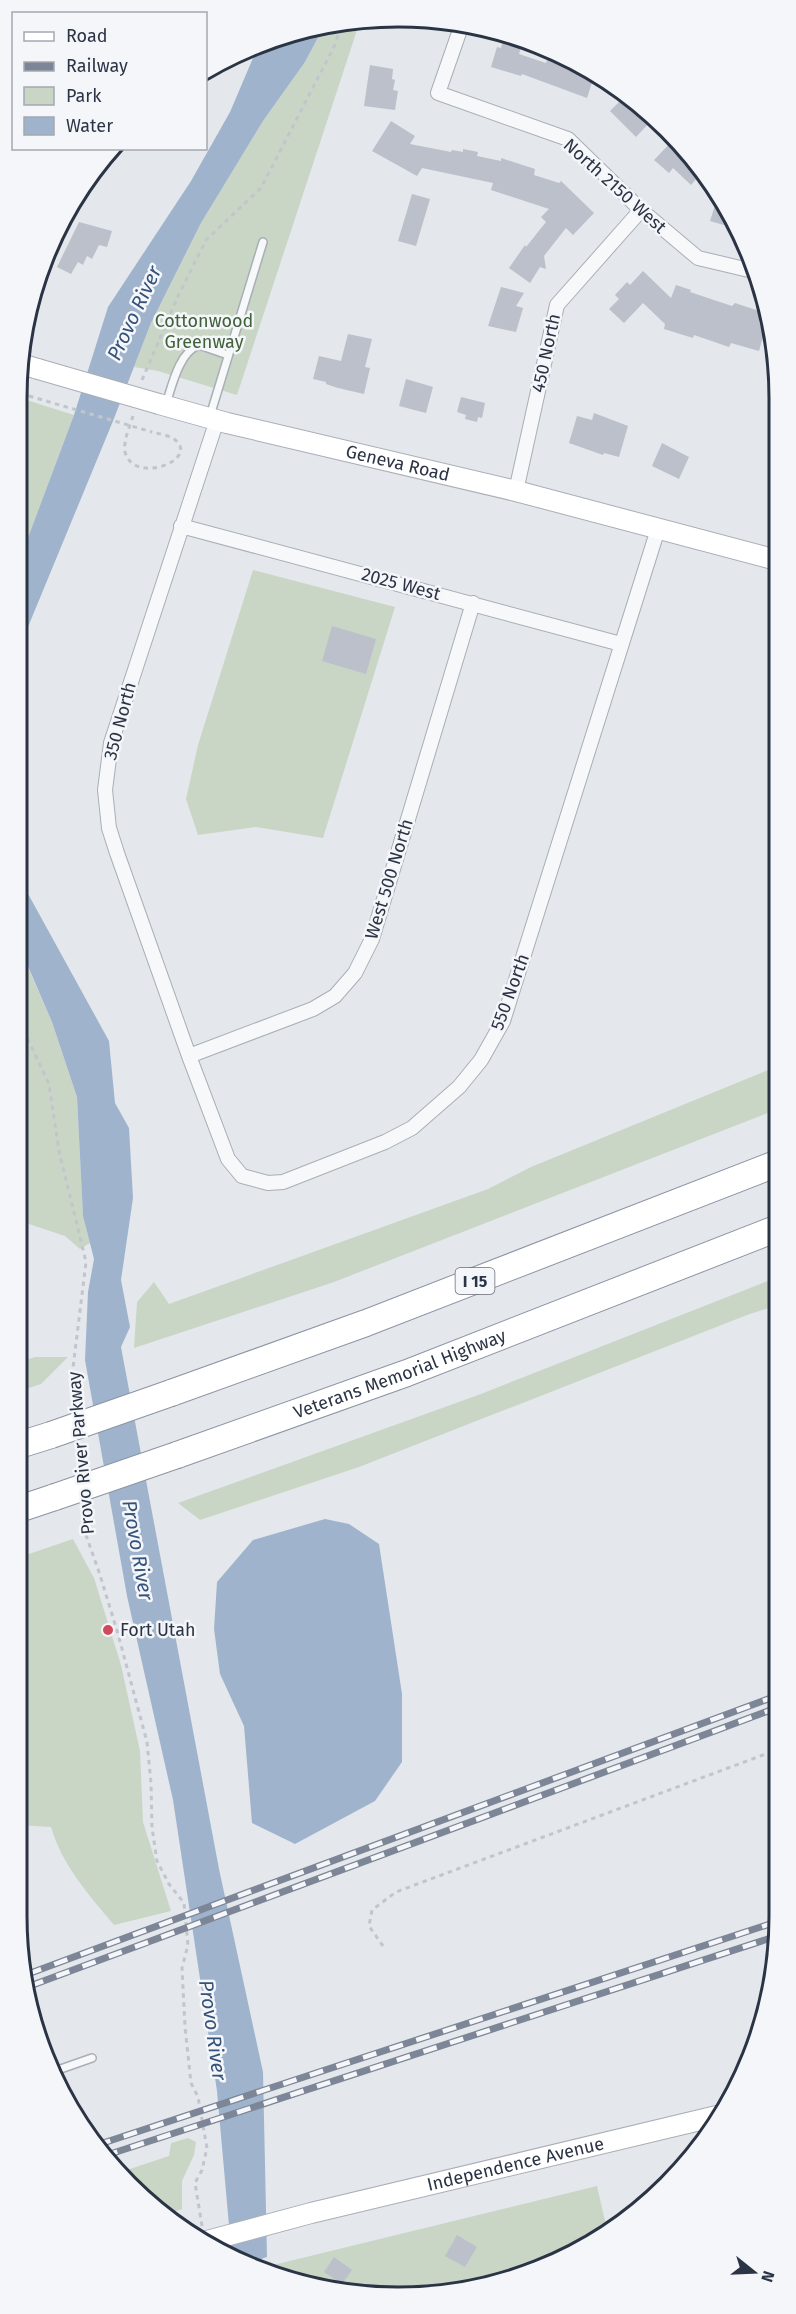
<svg xmlns="http://www.w3.org/2000/svg" width="796" height="2314" viewBox="0 0 796 2314" font-family="'Fira Sans',sans-serif">
  <rect width="100%" height="100%" fill="#e4e7ec"/>
  <path fill="#c9d6c5" d="M348 20 360 21 237 395 158 371 134 367 151 323 201 223 263 121 305 62 323 28Z
    M17 397 74 415 17 567 16 398Z
    M253 570 395 607 323 838 256 827 198 835 186 799 198 745Z
    M16 941 52 1022 77 1097 83 1216 90 1243 80 1249 65 1236 17 1220Z
    M778 1066V1109L334 1282 134 1348 137 1302 154 1282 169 1304 488 1189 531 1167Z
    M778 1277V1305L747 1315 359 1467 200 1520 178 1503 481 1394Z
    M35 1357H68L41 1384 17 1392V1363Z
    M73 1539 94 1578 121 1665 140 1751 143 1822 171 1911 114 1925C89 1895 62 1865 51 1827L17 1825V1558Z
    M188 2138 196 2142 194 2155 182 2181V2209L171 2213 118 2173 169 2156 171 2143Z
    M597 2186 608 2234 496 2285 349 2294 261 2268Z"/>
  <path fill="#9fb4cc" d="M323 28 305 62 263 121 201 223 151 323 113 421 23 639 17 684V567L74 415 108 307 191 181 230 112 256 51Z
    M16 861 27 892 109 1041 115 1103 129 1128 133 1198 121 1280 130 1327 121 1347 219 1869 263 2072 267 2257 248 2264 232 2259 217 2091 173 1800 127 1596 85 1360 88 1292 94 1259 83 1216 77 1097 52 1022 17 941Z
    M325 1519 349 1524 379 1544 402 1694V1762L375 1801 295 1844 252 1823 244 1726 220 1674 214 1629 217 1582 253 1540Z"/>
  <path fill="#bbc0ca" d="M505 33 523 40 519 54 546 63 548 56 555 59 556 54 589 68 595 73 587 98 522 74 521 76 491 67 497 47 501 48Z
    M370 65 393 69 392 79 395 80 393 90 398 91 395 110 364 106Z
    M624 97 652 120 636 137 610 111Z
    M391 121 415 136 410 144 451 152 452 150 463 152V149L478 152 477 156 501 161V158L535 169 534 175 559 183 561 181 594 213 573 235 566 228 544 256 546 269 540 267 530 283 509 268 525 245 526 247 546 222 541 217 549 209 491 190 493 183 422 168 417 176 372 151Z
    M675 138 685 146 702 172 691 185 673 168 669 173 654 160Z
    M412 194 430 199 416 246 398 241Z
    M718 196 740 230H741L710 221Z
    M79 222 112 231 107 247 99 245 92 259 87 256 83 265 78 262 71 274 57 267Z
    M643 271 671 298 676 285 691 290 690 292 732 306 735 303 762 312 759 323 766 325 759 351 731 343 729 347 694 335 693 338 664 329 665 324 643 303 624 323 609 309 619 299 615 295 627 282 630 285Z
    M501 287 524 293 516 306 523 308 516 332 488 326Z
    M348 334 372 339 365 367 370 368 364 394 338 388 326 384V382L313 379 319 356 341 361Z
    M406 379 433 387 426 413 399 406Z
    M461 397 485 403 482 418 478 417 477 422 465 419 466 415 457 412Z
    M594 413 628 426 619 457 604 453 603 455 569 443 577 416 592 420Z
    M662 443 689 457 679 479 652 466Z
    M332 626 376 639 366 674 322 661Z
    M457 2235 477 2247 465 2267 445 2256Z
    M334 2257 352 2270 342 2284 324 2272Z"/>
  <g fill="none" stroke-linecap="round" stroke-linejoin="round">
    <defs>
      <path id="lane" d="M166 404C172 386 179 352 199 345L228 355
        M210 416 263 242
        M52 2072 92 2058
        M705 2121 709 2134"/>
      <path id="street" d="M461 27 438 93 568 139 641 210 698 258 753 271
        M217 420 111 743 105 790 109 828 117 853 189 1056 228 1159 242 1176 268 1183 283 1182 385 1142 412 1128 459 1087 481 1060 503 1021 658 529
        M516 491 557 305 641 210
        M181 526 621 644
        M189 1056 313 1009 335 996 355 973 372 939 473 603"/>
      <g id="secondary">
        <path d="M21 364 38 369"/>
        <path id="s1" d="M159 404 227 423 516 491 777 560"/>
        <path id="s2" d="M207 2241 311 2213 721 2115"/>
      </g>
      <g id="highway">
        <path d="M171 1393 366 1323 778 1163"/>
        <path d="M16 1446 51 1435"/>
        <path id="s3" d="M177 1455 407 1373 778 1228"/>
        <path d="M16 1510 55 1497"/>
      </g>
    </defs>
    <use href="#lane" stroke="#a9aeb7" stroke-width="10"/>
    <use href="#street" stroke="#a9aeb7" stroke-width="16"/>
    <use href="#secondary" stroke="#a9aeb7" stroke-width="22"/>
    <use href="#highway" stroke="#8b94a3" stroke-width="28"/>
    <path stroke="#c2c5cb" stroke-width="3" stroke-dasharray="4.5 4.5" stroke-linecap="butt" d="M142 380 178 296 206 240 261 188 335 45 342 22
      M17 392 29 396
      M133 416C130 426 123 441 125 452 134 486 202 459 174 439 168 435 159 434 152 432
      M16 1014 49 1084 59 1151 86 1262 72 1376 75 1405
      M78 1448 80 1468
      M83 1508 86 1535 100 1575 118 1634 147 1742 151 1783 152 1828 157 1861 169 1884 184 1903 188 1945 182 1968 185 2027 191 2083 198 2097 207 2148 202 2170 195 2183 202 2226
      M383 1946 369 1926 372 1910 396 1892 779 1749"/>
    <use href="#lane" stroke="#f7f8fa" stroke-width="7"/>
    <use href="#street" stroke="#f7f8fa" stroke-width="14"/>
    <use href="#secondary" stroke="#fff" stroke-width="20"/>
    <use href="#highway" stroke="#fff" stroke-width="26"/>
    <defs>
      <path id="rail" d="M28 1974 779 1695
        M30 1986 779 1707
        M97 2145 779 1921
        M104 2156 777 1936"/>
    </defs>
    <use href="#rail" stroke="#7d8696" stroke-width="7"/>
    <use href="#rail" stroke="#f4f6f9" stroke-width="4.5" stroke-dasharray="14" stroke-linecap="butt"/>
    <defs>
      <path id="secondary-bridge" d="M38 369 159 404"/>
      <path id="highway-bridge" d="M51 1435 171 1393
        M55 1497 177 1455"/>
    </defs>
    <use href="#secondary-bridge" stroke="#a9aeb7" stroke-width="22" stroke-linecap="butt"/>
    <use href="#highway-bridge" stroke="#8b94a3" stroke-width="28" stroke-linecap="butt"/>
    <path stroke="#c2c5cb" stroke-width="3" stroke-dasharray="4.5 4.5" stroke-linecap="butt" d="M29 396 152 432"/>
    <use href="#secondary-bridge" stroke="#fff" stroke-width="20"/>
    <use href="#highway-bridge" stroke="#fff" stroke-width="26"/>
  </g>
  <circle fill="#d1495b" stroke="#f4f6f9" stroke-width="2" cx="108" cy="1630" r="6"/>
  <g text-anchor="middle" stroke-width="5" stroke-linejoin="round" paint-order="stroke">
    <rect fill="#f4f6f9" stroke="#676e7b" stroke-width="1.5" x="455.5" y="1268" width="39" height="26" rx="4.5"/>
    <g font-size="16" font-weight="bold" fill="#2b3445">
      <text x="475" y="1287">I 15</text>
    </g>
    <g font-size="18" fill="#2b3445" stroke="#f4f6f9">
      <text transform="translate(615 186) rotate(42)" y="6">North 2150 West</text>
      <text transform="translate(546 353) rotate(-78)" y="6">450 North</text>
      <text dy="6" stroke="none"><textPath href="#s1" startOffset="246">Geneva Road</textPath></text>
      <text transform="translate(401 584) rotate(15)" y="6">2025 West</text>
      <text transform="translate(120 721) rotate(-75)" y="6">350 North</text>
      <text transform="translate(389 879) rotate(-73)" y="6">West 500 North</text>
      <text transform="translate(510 992) rotate(-70)" y="6">550 North</text>
      <text dy="6" stroke="none"><textPath href="#s3" startOffset="237">Veterans Memorial Highway</textPath></text>
      <text transform="translate(81 1453) rotate(-95)" y="6">Provo River Parkway</text>
      <text dy="6" stroke="none"><textPath href="#s2" startOffset="318">Independence Avenue</textPath></text>
    </g>
    <g font-size="18" fill="#3f6138" stroke="#f4f6f9">
      <text x="204" y="327">Cottonwood<tspan x="204" dy="21">Greenway</tspan></text>
    </g>
    <g font-size="18" fill="#2b3445" stroke="#f4f6f9" text-anchor="start">
      <text x="120" y="1636">Fort Utah</text>
    </g>
    <g font-size="20" font-style="italic" fill="#34527a" stroke="#f4f6f9">
      <text transform="translate(134 313) rotate(-65)" y="7">Provo River</text>
      <text transform="translate(138 1550) rotate(80)" y="7">Provo River</text>
      <text transform="translate(213 2030) rotate(82)" y="7">Provo River</text>
    </g>
  </g>
  <path d="M0 0H796V2314H0ZM398 27H398A371 371 0 0 1 769 398V1916A371 371 0 0 1 398 2287H398A371 371 0 0 1 27 1916V398A371 371 0 0 1 398 27Z" fill="#f4f6f9" fill-rule="evenodd"/>
  <path fill="none" stroke="#2b3445" stroke-width="3" d="M398 27H398A371 371 0 0 1 769 398V1916A371 371 0 0 1 398 2287H398A371 371 0 0 1 27 1916V398A371 371 0 0 1 398 27Z"/>
  <rect x="12" y="12" width="195" height="138" fill="#f4f6f9" stroke="#a4a8b1" stroke-width="1.5"/>
  <rect x="24" y="32" width="30" height="9" fill="#ffffff" stroke="#a4a8b1" stroke-width="1.5"/>
  <text x="66" y="42" font-size="18" fill="#2b3445">Road</text>
  <rect x="24" y="62" width="30" height="9" fill="#7d8696" stroke="#a4a8b1" stroke-width="1.5"/>
  <text x="66" y="72" font-size="18" fill="#2b3445">Railway</text>
  <rect x="24" y="87" width="30" height="18" fill="#c9d6c5" stroke="#a4a8b1" stroke-width="1.5"/>
  <text x="66" y="102" font-size="18" fill="#2b3445">Park</text>
  <rect x="24" y="117" width="30" height="18" fill="#9fb4cc" stroke="#a4a8b1" stroke-width="1.5"/>
  <text x="66" y="132" font-size="18" fill="#2b3445">Water</text>
  <g transform="translate(754 2272) rotate(108)" stroke="#f4f6f9" stroke-width="4.5" paint-order="stroke">
  <path d="M0-4.5L10 22L0 15L-10 22Z" fill="#2b3445"/>
  <text y="-9" font-size="16" font-weight="bold" text-anchor="middle" fill="#2b3445">N</text>
  </g>
</svg>
